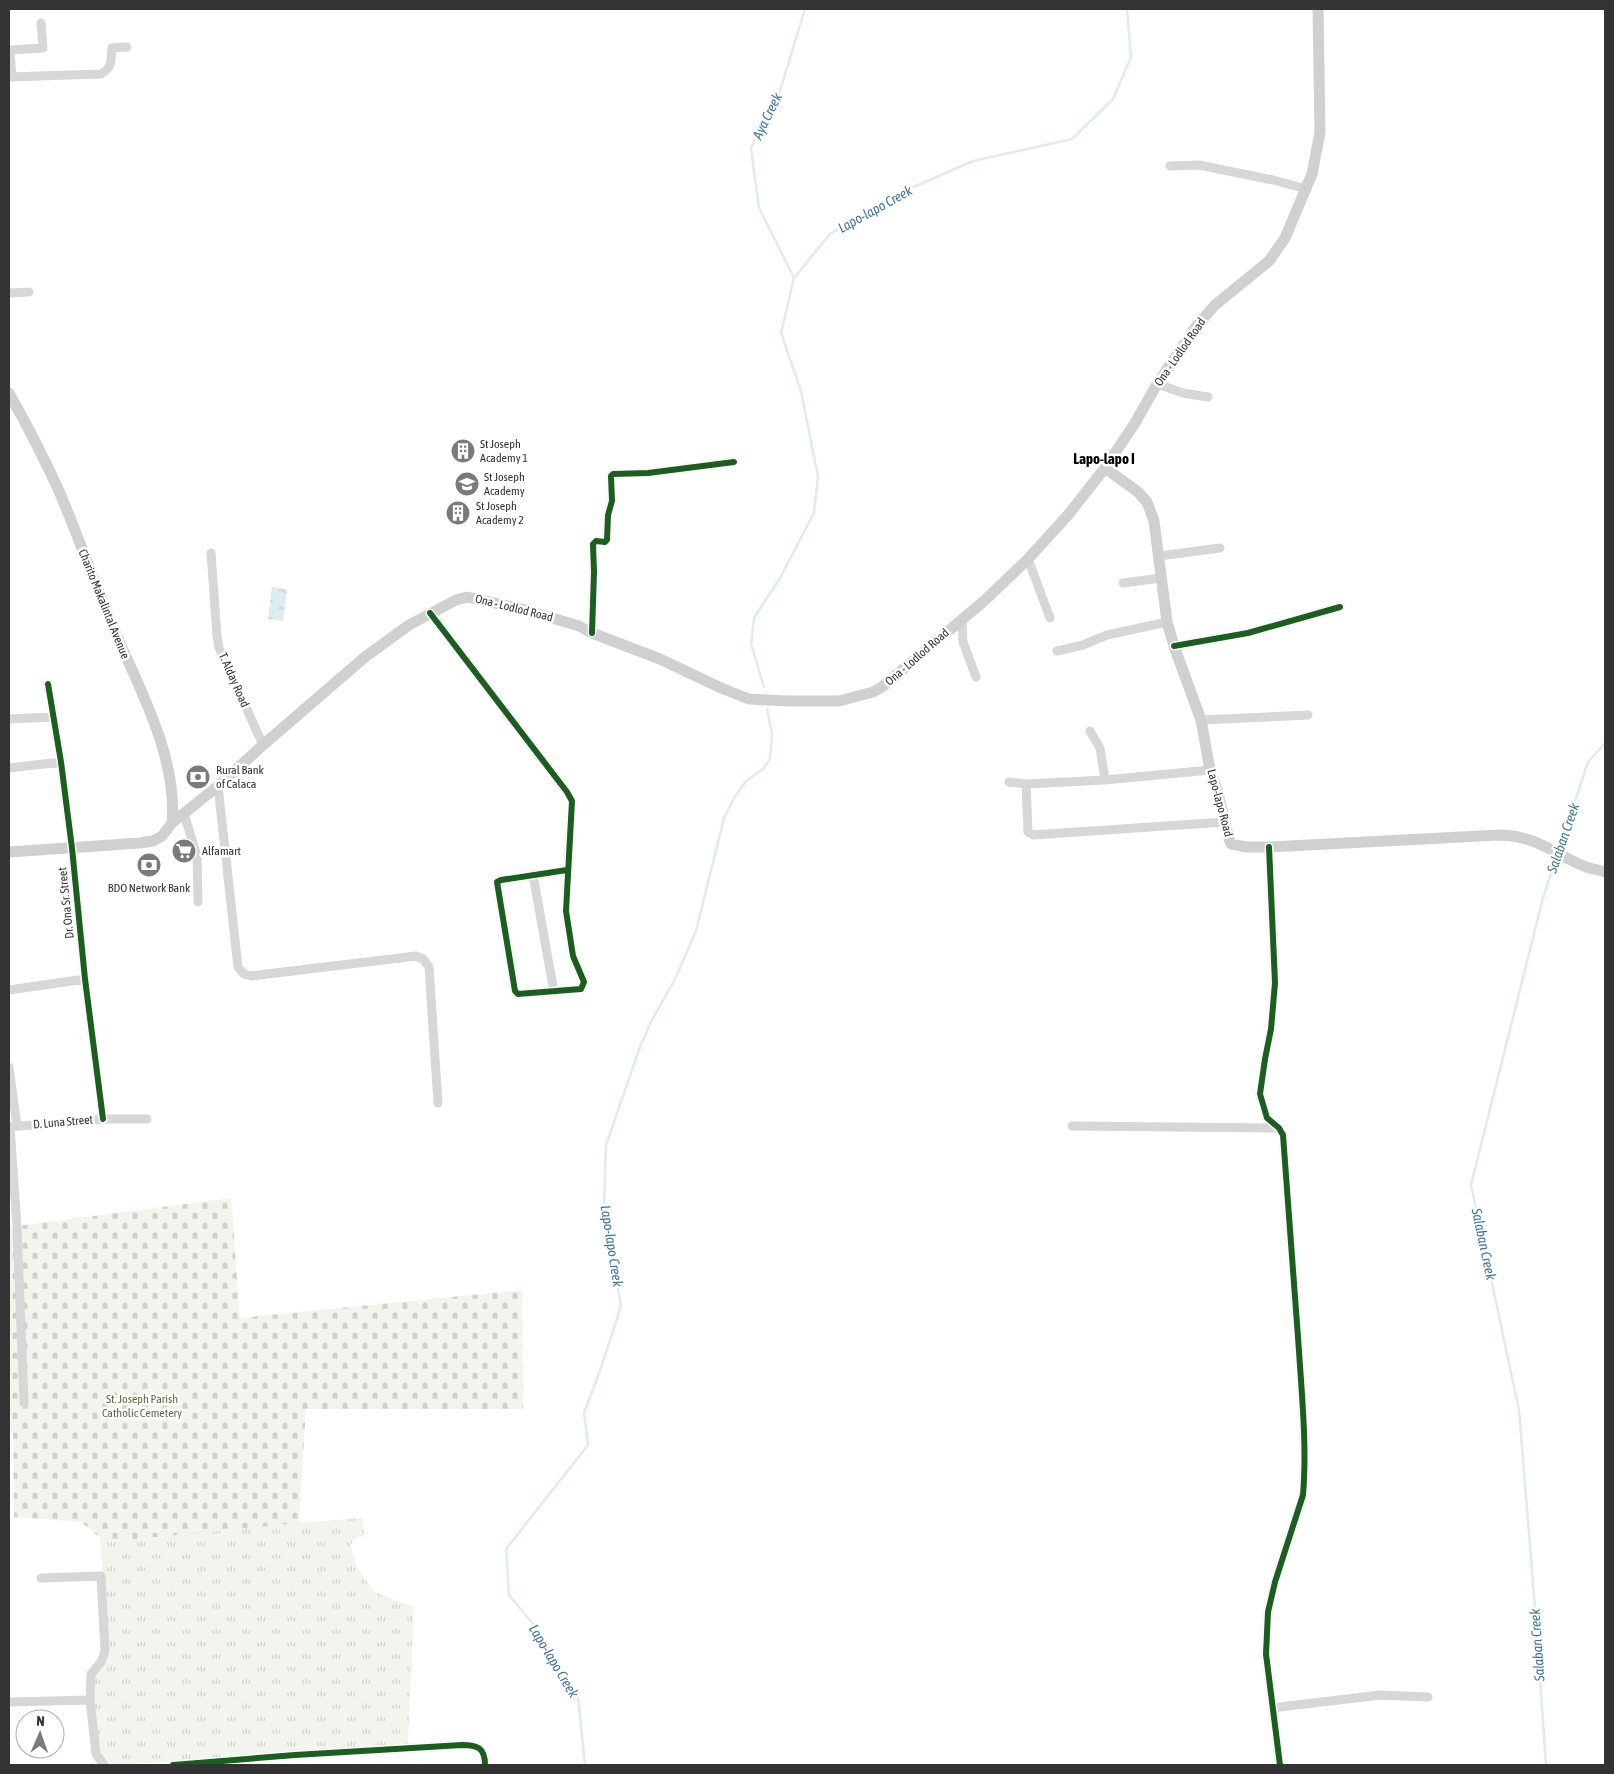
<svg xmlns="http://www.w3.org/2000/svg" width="1614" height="1774" viewBox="0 0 1614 1774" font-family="'Asap Condensed',sans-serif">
  <defs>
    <pattern id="grass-tufts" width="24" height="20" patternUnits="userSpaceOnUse" patternTransform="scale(1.25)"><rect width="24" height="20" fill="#f1f5ed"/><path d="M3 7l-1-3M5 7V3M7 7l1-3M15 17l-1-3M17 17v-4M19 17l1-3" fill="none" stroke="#cfd2cc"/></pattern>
    <pattern id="cemetery-stones" width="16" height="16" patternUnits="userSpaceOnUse" patternTransform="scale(1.25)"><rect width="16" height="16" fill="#f1f5ed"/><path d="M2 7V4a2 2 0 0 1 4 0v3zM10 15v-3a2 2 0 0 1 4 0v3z" fill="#cfd2cc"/></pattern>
    <pattern id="water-ripples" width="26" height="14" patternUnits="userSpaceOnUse" patternTransform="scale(1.25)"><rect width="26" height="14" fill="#ddebf3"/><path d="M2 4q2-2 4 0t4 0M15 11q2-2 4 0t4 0" fill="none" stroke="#becad1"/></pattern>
  </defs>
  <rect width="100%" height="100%" fill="#fff"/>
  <path fill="url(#grass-tufts)" d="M363 1518 364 1538 360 1536 354 1539 350 1546 357 1568 374 1592 414 1607 408 1745 116 1765 105 1762 99 1754 93 1701V1675L109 1651 100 1538Z"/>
  <path fill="url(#cemetery-stones)" d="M231 1198 240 1318 522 1290 523 1409H306L299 1523 105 1542 81 1522 14 1517 13 1433 9 1432V1227Z"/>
  <path fill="url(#water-ripples)" d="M272 587 287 589 283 621 268 619Z"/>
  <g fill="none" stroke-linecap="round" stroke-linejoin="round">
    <path stroke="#ddebf3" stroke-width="2.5" d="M794 278 759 208 751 148 778 97 805 9
      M764 687 751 644 754 618 780 578 814 513 818 477 801 391 781 333 794 278 830 234 891 197 973 161 1072 139 1113 99 1131 57 1127 9
      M1559 850 1588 762 1605 743
      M585 1765 578 1697 539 1631 509 1595 506 1549 588 1445 584 1413 600 1371 621 1306 604 1205 606 1145 640 1047 651 1022 675 979 696 931 724 818 734 798 746 781 763 769 770 759 772 734 767 709
      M1546 1765 1536 1620 1519 1410 1471 1185 1543 898 1557 855"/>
    <path stroke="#d7d7d7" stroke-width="9" d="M9 77 101 74C114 66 110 60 112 48L127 47
      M12 77 10 50 43 48 41 23
      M1170 166 1199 165 1273 180 1307 189
      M9 293 29 292
      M1157 384 1183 393 1208 397
      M211 553 217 636 219 648 263 745
      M1159 556 1220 548
      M1028 559 1050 618
      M1123 583 1161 578
      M430 613 567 792 572 801 566 911 573 956 584 982 581 989 518 994 515 991 497 882 501 880 567 870
      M962 619 963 642 976 677
      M592 633 594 572 593 544 596 541 605 542 607 540 608 515 612 501 611 476 613 474 648 473 734 462
      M1174 646 1248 633 1340 607
      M1057 651 1083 645 1107 635 1167 622
      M48 684 61 762 72 848 85 979 103 1119
      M9 719 53 717
      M1201 720 1308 715
      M1090 731 1100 748 1105 780
      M9 768 61 762
      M1210 770 1105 780 1026 784 1028 832 1033 835 1224 822
      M1009 782 1026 784
      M218 786 238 967 244 974 251 976 416 956 423 959 429 967 438 1103
      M184 814 197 856 198 902
      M1269 847 1275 983 1271 1029 1265 1059 1260 1094 1267 1118 1279 1128 1283 1135C1289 1207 1294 1279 1299 1351 1302 1398 1307 1447 1303 1495L1275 1582 1268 1612 1266 1654 1280 1765
      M533 875 554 992
      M9 990 85 979
      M9 1067 17 1126
      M1072 1126 1279 1128
      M9 1127 103 1119H147
      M10 1127 17 1227 24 1403
      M41 1578 101 1576 105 1651 101 1662 91 1674 90 1700 96 1754 104 1765
      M9 1702 90 1700
      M1272 1708 1380 1695 1428 1697
      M173 1765 295 1755 462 1745C478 1745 485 1748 485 1765"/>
    <path stroke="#d0d0d0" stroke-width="11" d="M9 393C27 425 44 458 59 491 77 533 92 576 109 618 135 681 178 753 172 823
      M1105 468 1138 492 1147 502 1154 521 1167 622 1174 646 1201 720 1210 770 1218 793 1229 839 1231 844 1246 847H1269L1499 835C1539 836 1553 854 1586 867 1592 869 1599 870 1605 872
      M9 852 140 843 153 841 162 836 172 823 218 786 263 745 365 657 409 625 456 600 467 597 522 609 579 626 592 633 660 659 721 688 749 699 788 701H839L873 692 882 687 984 601 1028 559 1068 515 1105 468 1135 423 1157 384 1195 328 1215 305 1269 261 1285 238 1312 174 1320 132 1318 9"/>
    <defs>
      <path id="cycleway" d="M430 613 567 792 572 801 566 911 573 956 584 982 581 989 518 994 515 991 497 882 501 880 567 870
        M592 633 594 572 593 544 596 541 605 542 607 540 608 515 612 501 611 476 613 474 648 473 734 462
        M1174 646 1248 633 1340 607
        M48 684 61 762 72 848 85 979 103 1119
        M1269 847 1275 983 1271 1029 1265 1059 1260 1094 1267 1118 1279 1128 1283 1135C1289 1207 1294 1279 1299 1351 1302 1398 1307 1447 1303 1495L1275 1582 1268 1612 1266 1654 1280 1765
        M173 1765 295 1755 462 1745C478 1745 485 1748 485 1765"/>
    </defs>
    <use href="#cycleway" stroke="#fff" stroke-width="9"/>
    <use href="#cycleway" stroke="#1b5e20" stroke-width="6"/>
  </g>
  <defs>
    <symbol id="building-disc" viewBox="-11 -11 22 22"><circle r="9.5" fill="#7a7a7a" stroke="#fff"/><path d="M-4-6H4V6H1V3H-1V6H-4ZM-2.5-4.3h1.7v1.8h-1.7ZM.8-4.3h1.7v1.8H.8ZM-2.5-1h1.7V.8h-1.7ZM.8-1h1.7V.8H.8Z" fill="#fff"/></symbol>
    <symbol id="school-disc" viewBox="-11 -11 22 22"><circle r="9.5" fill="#7a7a7a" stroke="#fff"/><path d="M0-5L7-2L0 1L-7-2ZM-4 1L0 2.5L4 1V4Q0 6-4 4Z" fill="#fff"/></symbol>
    <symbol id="bank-disc" viewBox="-11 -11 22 22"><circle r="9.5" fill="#7a7a7a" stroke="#fff"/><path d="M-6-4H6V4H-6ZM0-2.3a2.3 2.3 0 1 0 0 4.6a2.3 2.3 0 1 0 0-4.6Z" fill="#fff"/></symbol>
    <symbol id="supermarket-disc" viewBox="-11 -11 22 22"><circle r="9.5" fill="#7a7a7a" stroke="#fff"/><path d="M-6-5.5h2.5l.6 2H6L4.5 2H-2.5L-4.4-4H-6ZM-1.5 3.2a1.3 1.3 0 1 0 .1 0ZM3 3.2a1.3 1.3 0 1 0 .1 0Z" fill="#fff"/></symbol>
  </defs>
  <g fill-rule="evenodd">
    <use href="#building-disc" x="449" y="437" width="28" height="28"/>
    <use href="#school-disc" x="453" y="470" width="28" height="28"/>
    <use href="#building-disc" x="444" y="499" width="28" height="28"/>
    <use href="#bank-disc" x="184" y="763" width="28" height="28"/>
    <use href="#supermarket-disc" x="170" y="837" width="28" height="28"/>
    <use href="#bank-disc" x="135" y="851" width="28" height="28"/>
  </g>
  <g text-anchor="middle" stroke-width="5" stroke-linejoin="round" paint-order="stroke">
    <g font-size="12" fill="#333" stroke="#fff">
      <text transform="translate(1180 352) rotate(-55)" y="4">Ona - Lodlod Road</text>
      <text transform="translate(104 604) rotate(68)" y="4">Charito Makalintal Avenue</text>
      <text transform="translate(514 608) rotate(14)" y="4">Ona - Lodlod Road</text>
      <text transform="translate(917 657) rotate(-41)" y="4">Ona - Lodlod Road</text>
      <text transform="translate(234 680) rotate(66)" y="4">T. Alday Road</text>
      <text transform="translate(1220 803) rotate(75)" y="4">Lapo-lapo Road</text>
      <text transform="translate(66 903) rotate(-96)" y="4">Dr. Ona Sr. Street</text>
      <text transform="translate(63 1122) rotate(-5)" y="4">D. Luna Street</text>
    </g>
    <g font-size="12" fill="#333" stroke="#fff" text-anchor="start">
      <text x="480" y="448">St Joseph<tspan x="480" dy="14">Academy 1</tspan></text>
      <text x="484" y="481">St Joseph<tspan x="484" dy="14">Academy</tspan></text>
      <text x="476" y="510">St Joseph<tspan x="476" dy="14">Academy 2</tspan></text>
      <text x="216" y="774">Rural Bank<tspan x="216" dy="14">of Calaca</tspan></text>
      <text x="202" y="855">Alfamart</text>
      <text x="149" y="892" text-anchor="middle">BDO Network Bank</text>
    </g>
    <g font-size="12" fill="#56703f" stroke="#fff">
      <text x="142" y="1403">St. Joseph Parish<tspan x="142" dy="14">Catholic Cemetery</tspan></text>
    </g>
    <g font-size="14" font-style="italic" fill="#3f7597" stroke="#fff">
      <text transform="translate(767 116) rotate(-64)" y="5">Aya Creek</text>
      <text transform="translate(875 209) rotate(-29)" y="5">Lapo-lapo Creek</text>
      <text transform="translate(1563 838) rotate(-71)" y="5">Salaban Creek</text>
      <text transform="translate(1484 1244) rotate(78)" y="5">Salaban Creek</text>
      <text transform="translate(612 1246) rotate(81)" y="5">Lapo-lapo Creek</text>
      <text transform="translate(1537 1645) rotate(-94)" y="5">Salaban Creek</text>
      <text transform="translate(554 1661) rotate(59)" y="5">Lapo-lapo Creek</text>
    </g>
    <g font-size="15" font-weight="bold" fill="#000" stroke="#fff">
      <text x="1104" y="464">Lapo-lapo I</text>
    </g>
  </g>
  <rect width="1614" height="1774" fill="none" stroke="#333333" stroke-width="20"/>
  <g transform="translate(40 1734) rotate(2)"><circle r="24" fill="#ffffff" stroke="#adadad"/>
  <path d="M0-4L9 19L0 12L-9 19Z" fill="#7a7a7a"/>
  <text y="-8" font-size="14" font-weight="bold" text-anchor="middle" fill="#333333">N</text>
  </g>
</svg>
